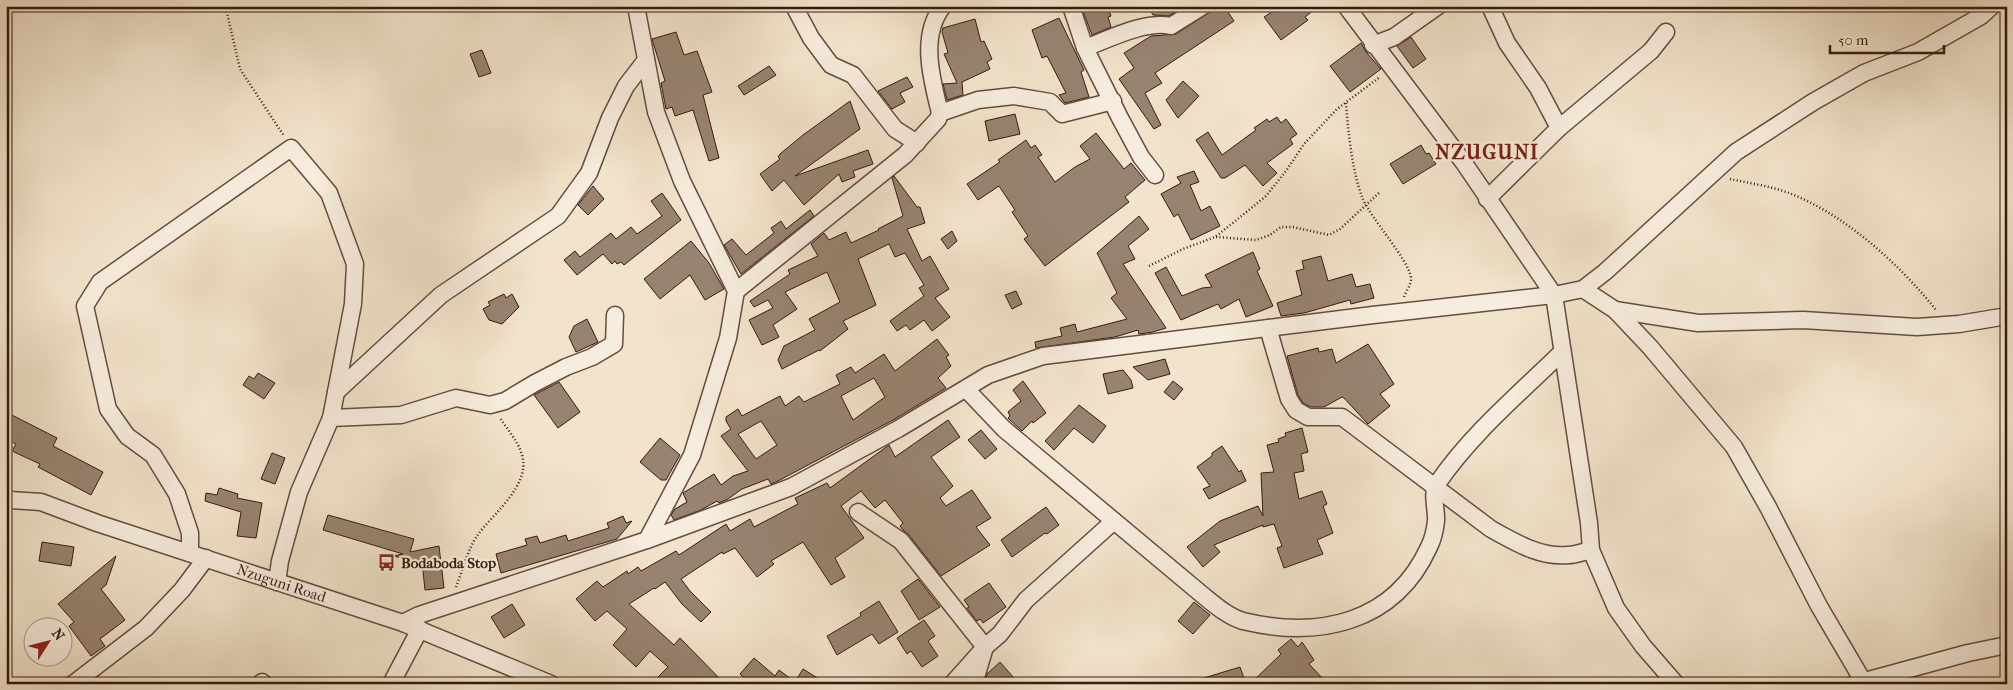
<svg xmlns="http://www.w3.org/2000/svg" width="2013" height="690" viewBox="0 0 2013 690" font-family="'IM FELL French Canon',serif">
  <rect width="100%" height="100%" fill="#f2e4cc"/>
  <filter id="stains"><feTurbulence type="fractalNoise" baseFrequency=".004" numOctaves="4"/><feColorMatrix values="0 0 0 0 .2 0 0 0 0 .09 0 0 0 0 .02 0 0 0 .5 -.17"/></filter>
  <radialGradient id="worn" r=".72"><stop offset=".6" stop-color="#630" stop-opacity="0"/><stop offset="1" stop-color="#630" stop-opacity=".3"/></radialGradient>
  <path fill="#988371" stroke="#361a0e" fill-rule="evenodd" d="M1088 6H1107L1111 16 1108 17 1111 27 1092 35 1082 9Z
    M1148 6H1182V7L1169 16 1153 15Z
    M1219 6H1224L1234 21 1155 73 1162 83 1145 93 1161 125 1154 129 1119 79 1134 68 1124 53 1151 36 1176 34Z
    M1287 6H1319L1305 17 1308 20 1281 40 1264 17 1275 10 1277 13Z
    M1059 18 1084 70 1081 72 1089 97 1065 103 1059 95 1066 93 1047 56 1042 58 1032 30Z
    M975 19 981 42 984 41 992 59 987 62 990 69 962 82 963 95 947 100 943 84 957 83 944 54 948 53 942 32 943 28Z
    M676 32 684 55 697 51 712 92 703 95 719 158 709 161 693 110 675 116 672 107 666 109 661 83 665 81 652 39Z
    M1411 37 1426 59 1413 68 1397 46Z
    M1361 43 1366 52 1381 69 1350 92 1330 66Z
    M482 50 491 73 479 77 470 54Z
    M769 66 776 75 744 95 738 86Z
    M907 77 913 87 900 93 905 102 892 109 878 91Z
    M1183 81 1199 96 1178 118 1166 100Z
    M850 101 860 129 795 176 868 150 873 164 853 171 855 177 842 182 839 174 804 205 784 180 772 191 760 174 780 159 778 157 780 154 803 135Z
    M1015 114 1020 134 989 141 985 121Z
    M1277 117 1281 123 1286 119 1297 134 1290 139 1293 144 1267 163 1277 173 1263 186 1245 165 1225 178H1221L1196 140 1208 132 1222 155 1256 130 1254 128 1267 119 1269 122Z
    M1096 133 1124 169 1131 163 1145 180 1125 197 1129 202 1045 266 1024 239 1028 236 1012 212 1015 210 999 186 978 200 967 184 1000 162 998 160 1026 140 1031 148 1035 145 1042 155 1038 157 1055 182 1075 167 1090 159 1080 146Z
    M1421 145 1426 154 1429 153 1436 164 1403 184 1390 164Z
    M1194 171 1199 182 1190 185 1201 211 1210 206 1220 226 1191 240 1178 214 1174 217 1161 194 1181 183 1177 177Z
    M894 176 917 207H920L925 223 907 229 922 261 930 256 949 289 935 298 950 317 932 331 924 320 910 330 906 325 897 331 890 321 924 296 919 288 924 285 905 253 895 257 889 244 858 259 876 305 843 321 848 329 820 351 819 350 782 369 778 360 784 346 815 330 809 319 840 302 827 272 785 292 797 309 773 325 779 337 762 345 749 320 773 308 768 300 754 307 750 301 790 274 788 270 818 256 811 244 824 233 829 240 846 232 851 243 879 230 878 229 903 216 892 178Z
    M593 186 604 199 588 215 578 205Z
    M662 193 681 220 624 265 621 262 617 264 615 261 612 264 603 254 577 275 564 260 575 251 580 257 611 233 616 239 631 227 637 234 662 216 651 201Z
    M810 210 814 216 741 274 724 245 732 239 746 255 774 233 771 228 781 221 786 229Z
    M1139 216 1149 229 1128 246 1135 259 1123 264 1166 328 1153 332 1139 334 1138 330 1115 337 1036 348 1035 342 1062 336 1060 328 1075 324 1077 332 1127 319 1111 298 1117 293 1097 253Z
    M952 231 957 241 948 249 941 239Z
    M691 241 709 263 724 289 705 300 690 275 660 299 644 279Z
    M1253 252 1260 269 1257 271 1273 306 1246 317 1239 299 1221 309 1218 304 1181 320 1155 273 1166 267 1182 296 1202 288 1212 287 1205 275Z
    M1321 256 1328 281 1352 274 1356 287 1370 284 1374 298 1351 304 1350 300 1304 313 1281 316 1277 303 1302 295 1296 271 1304 269 1302 261Z
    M1016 291 1022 304 1012 309 1005 295Z
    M504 294 506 298 512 294 519 307 502 324 489 320 483 309 490 305 488 302Z
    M587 319 598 342 576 352 569 337 574 326Z
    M937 339 949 355 946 357 951 366 938 378 946 388 893 420 776 482 771 484 768 479 742 489 728 499 719 503 717 501 701 510 674 520 671 515 675 509 687 502 683 493 714 474 721 485 733 476 748 471 721 436 731 429 726 421V417L738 409 742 416 780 396 785 406 799 396 804 402 840 384 836 375 851 367 855 373 884 354 895 371ZM874 378 885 397 853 420 841 396ZM761 421 777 445 756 459 738 434Z
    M1368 344 1394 384 1380 394 1390 406 1368 424 1344 398 1342 397 1324 407H1311L1303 403 1298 395 1287 356 1318 348 1319 352 1332 349 1336 363Z
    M1165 359 1170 374 1148 380 1133 367Z
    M1123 370 1131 380 1133 388 1108 394 1103 374Z
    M258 373 275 383 264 399 243 385 249 376 254 379Z
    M1023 381 1046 413 1033 423 1032 421 1022 431 1008 418 1010 416 1008 412 1021 401 1013 390Z
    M1173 381 1183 389 1174 400 1164 392Z
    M559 382 580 412 558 428 534 395Z
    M1079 405 1106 426 1093 443 1074 428 1054 450 1045 441Z
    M6 412 57 438 53 446 103 472 91 495 38 467 40 464 12 451 16 444 6 439Z
    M948 420 960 437 931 457 953 486 940 498 946 506 972 490 991 518 976 527 990 545 941 576 909 535 903 530 900 526 903 523 885 500 875 508 861 491 841 506 864 538 835 558 845 577 831 585 803 542 771 561 774 564 757 577 735 548 723 554 722 552 681 579 690 591 711 612 701 622 682 604 665 582 655 589 654 588 629 604 674 645 680 638 725 684H651L668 667 650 651 636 667 613 645 627 629 607 611 595 621 576 599 597 581 603 587 627 571 628 574 638 567 641 571 676 551 679 555 726 524 730 531 750 519 754 527 798 504 795 498 827 483 830 488 889 445 895 457Z
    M1302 428 1308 452 1301 454 1304 471 1294 473 1299 499 1322 491 1327 504 1323 506 1333 533 1317 540 1323 554 1284 568 1277 548 1282 546 1274 524 1263 527V525L1214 545 1220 552 1203 567 1187 547 1220 521 1258 506 1263 516 1261 473 1274 472 1267 445 1279 442 1278 439 1286 436 1285 433Z
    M981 430 997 449 985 459 968 440Z
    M660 438 680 455 666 480H661L640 462Z
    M1222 446 1239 472 1241 470 1246 481 1209 499 1203 489 1210 486 1197 467 1212 456V453Z
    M272 453 285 458 275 484 261 479Z
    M219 488 238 494 237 498 262 503 256 538 237 536 241 512 205 501 206 493 217 495Z
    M1046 507 1059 525 1047 534 1045 533 1012 557 1001 540Z
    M328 515 414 539 410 552 439 546 444 588 425 590 422 562 393 556 403 554 323 530Z
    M623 516 626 523 632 521 617 539 501 573 496 554 527 545 525 539 537 536 540 543 566 535 568 541 609 528 607 523Z
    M42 542 74 547 71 566 39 561Z
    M116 556 106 585 101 589 125 620 100 639 105 646 91 656 69 626 74 622 58 604Z
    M918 579 940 607 919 620 901 591Z
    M989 583 1006 607 983 623 980 619 977 621 967 608 969 607 964 600Z
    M879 601 898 632 879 644 872 634 837 655 827 636 861 616 860 613Z
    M1194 602 1210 615 1193 634 1178 621Z
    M512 604 525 625 504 638 491 617Z
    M924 620 935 636 928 641 938 656 922 667 911 651 907 654 897 638Z
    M1291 639 1298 647 1302 642 1314 660 1309 664 1328 684H1250L1281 654 1278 650Z
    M754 658 775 676 779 670 795 682 803 669 827 684H751L740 674Z
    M1000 662 1013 677 1006 684H985L987 674Z
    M1240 667 1246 684H1195L1194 681Z"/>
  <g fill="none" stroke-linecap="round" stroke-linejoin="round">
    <defs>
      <g id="minor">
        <path d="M636 6 656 112 682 181 736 291 728 338 692 455 647 540"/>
        <path d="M794 6 811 38 831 65 853 75 895 129 917 143"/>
        <path d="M1071 6 1085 48 1120 118 1141 157 1155 175"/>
        <path d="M1346 6 1464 163 1554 295 1589 523 1591 550 1616 608 1643 646 1676 684"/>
        <path d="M1490 6 1507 43 1538 88 1559 128"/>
        <path d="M1373 45 1394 37 1438 6"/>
        <path d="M1085 48C1109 39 1146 20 1171 26L1203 6"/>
        <path d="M940 113C932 80 919 36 943 6"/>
        <path d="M1487 199 1559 128 1651 51 1666 32"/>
        <path d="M1583 289 1615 310 1650 347 1734 447 1768 507 1819 606 1863 681"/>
        <path d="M736 291 905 155 938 119 940 113 978 100 1014 96 1050 102 1062 114 1113 101"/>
        <path d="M1615 310 1698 323 1803 320 1917 327 1959 324 2007 316"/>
        <path d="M1268 328 1289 399 1296 410 1308 417H1342L1491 529C1515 542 1540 558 1568 555 1575 555 1583 552 1591 550"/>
        <path d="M966 389 1004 429 1205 597C1216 606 1229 617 1243 621 1318 639 1394 624 1429 547 1433 539 1435 530 1436 521 1437 511 1431 493 1437 484 1471 434 1519 394 1562 352"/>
        <path d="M336 392 441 295 558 216 589 173 610 118 626 86 646 60"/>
        <path id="s1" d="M6 501 10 500 41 502 97 523 403 623 551 684"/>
        <path d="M858 512 901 541 985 647 974 684"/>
        <path d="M190 553V533L177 494 153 455 127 436 108 409 85 306 100 282 291 148 329 193 355 264 353 304 331 418"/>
        <path d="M277 582 280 561 299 492 331 418 401 415 456 398 490 405 505 401 535 383 566 367 592 357 614 344 615 315"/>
        <path d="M403 623 419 615 647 540 791 487 898 429 988 375 1043 356 1373 315 1554 295 1583 289 1605 272 1736 152 1813 102 1864 73 1918 52 1981 16 1992 6"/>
        <path d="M73 684 146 628 182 590 206 558"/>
        <path d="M261 684 262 682"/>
        <path d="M391 684 420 629"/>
        <path d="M952 684 985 647 1000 634 1026 600 1114 521"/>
        <path d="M1854 684 1968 653 2007 645"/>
      </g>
    </defs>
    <use href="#minor" stroke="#654c3e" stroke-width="19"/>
    <path stroke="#361a0e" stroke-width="2.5" stroke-dasharray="1 2.5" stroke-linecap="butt" d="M222 6 227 13 240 69 284 136
      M1346 103C1348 131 1352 170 1362 197 1370 218 1411 262 1411 279 1411 285 1406 291 1404 297
      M1730 179C1749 183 1770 186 1789 193 1846 215 1899 264 1937 311
      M1216 237 1256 240 1270 235 1281 227H1293L1329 235 1340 229 1379 193
      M1149 266 1183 249 1215 237 1239 218 1266 196 1286 171 1304 144 1337 109 1380 77
      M456 587C462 572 468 549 477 536 492 514 531 486 522 455 518 441 507 429 500 418"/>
    <use href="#minor" stroke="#f7edde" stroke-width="16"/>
  </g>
  <defs>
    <symbol id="bus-bare" viewBox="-9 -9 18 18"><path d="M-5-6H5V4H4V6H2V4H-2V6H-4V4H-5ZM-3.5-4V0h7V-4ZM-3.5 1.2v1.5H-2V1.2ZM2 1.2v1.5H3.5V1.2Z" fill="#8f2418" stroke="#f7edde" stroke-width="2.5" paint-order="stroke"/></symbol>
  </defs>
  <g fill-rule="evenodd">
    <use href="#bus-bare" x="374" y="550" width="25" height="25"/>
  </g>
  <g text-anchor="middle" stroke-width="4.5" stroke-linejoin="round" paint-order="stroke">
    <g font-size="15" font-weight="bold" fill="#361a0e" stroke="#f7edde" text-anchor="start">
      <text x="401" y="568">Bodaboda Stop</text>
    </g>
    <g font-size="15" fill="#361a0e" stroke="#f7edde">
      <text dy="5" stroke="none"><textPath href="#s1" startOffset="289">Nzuguni Road</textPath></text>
    </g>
    <g font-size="20" font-weight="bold" letter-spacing="1" fill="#7a1f14" stroke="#f7edde">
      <text x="1487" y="159">NZUGUNI</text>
    </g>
  </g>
  <rect width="2013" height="690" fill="none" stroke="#f2e4cc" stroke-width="25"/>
  <rect x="8" y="8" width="1998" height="675" fill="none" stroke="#361a0e" stroke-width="2.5"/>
  <rect x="12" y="12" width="1988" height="665" fill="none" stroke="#361a0e"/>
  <g transform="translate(48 642) rotate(54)"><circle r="24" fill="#f7edde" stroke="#aa998b"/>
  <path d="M0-4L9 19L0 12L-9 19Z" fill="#8f2418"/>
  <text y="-8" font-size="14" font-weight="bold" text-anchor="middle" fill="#361a0e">N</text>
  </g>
  <path d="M1830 45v8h114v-8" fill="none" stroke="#361a0e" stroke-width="2.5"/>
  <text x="1838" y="45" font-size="15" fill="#361a0e" stroke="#f7edde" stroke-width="4" paint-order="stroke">50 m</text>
  <rect width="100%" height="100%" filter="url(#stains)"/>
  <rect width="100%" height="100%" fill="url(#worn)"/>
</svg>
